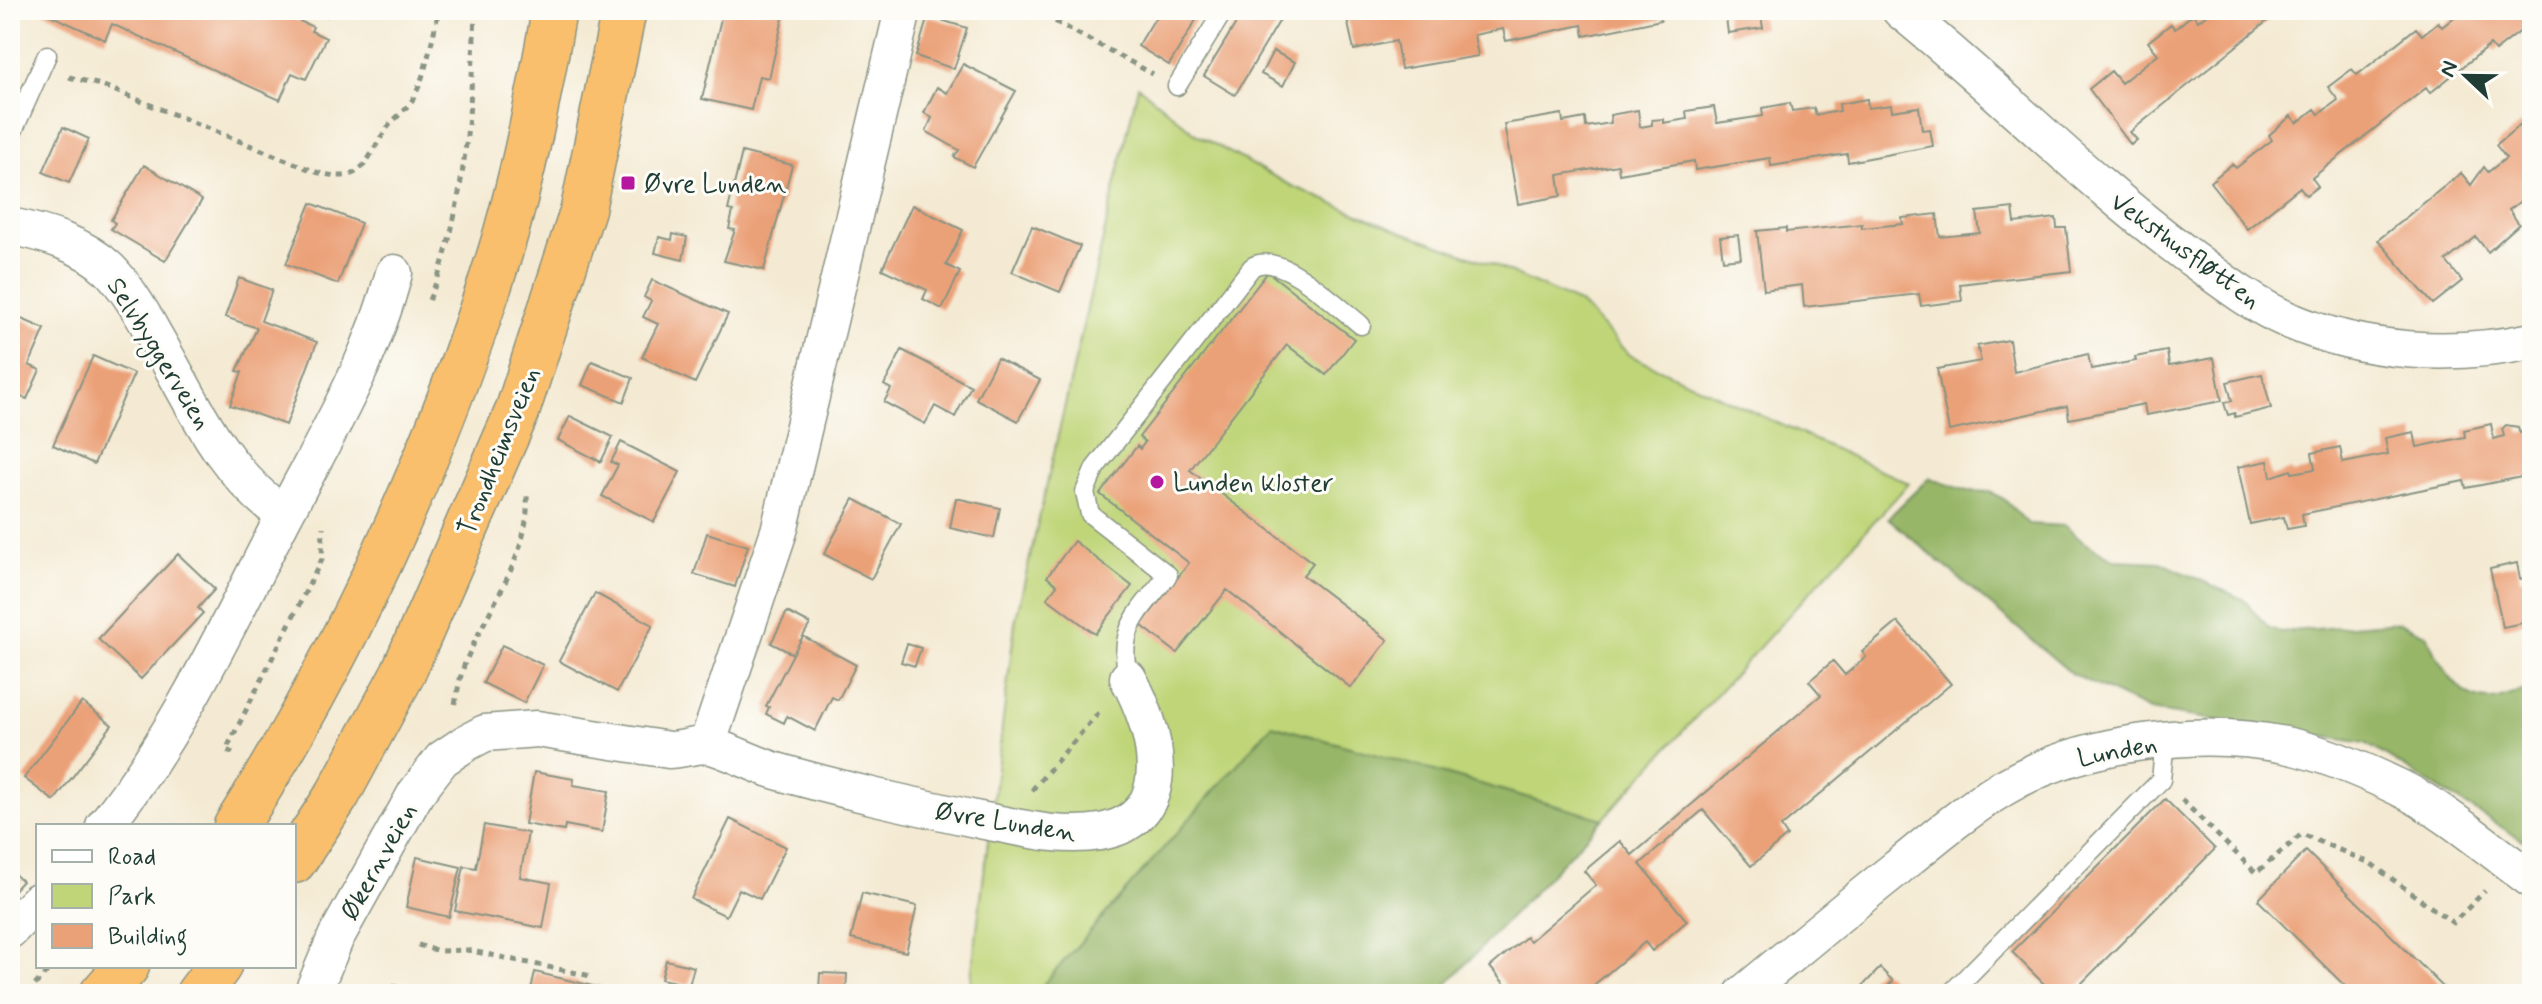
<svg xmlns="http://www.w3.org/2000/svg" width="2542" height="1004" viewBox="0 0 2542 1004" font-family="Mynerve,sans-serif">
  <rect width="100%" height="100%" fill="#fdfcf7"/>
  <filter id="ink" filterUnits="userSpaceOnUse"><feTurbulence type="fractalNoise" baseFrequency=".0125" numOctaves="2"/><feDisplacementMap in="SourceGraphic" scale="16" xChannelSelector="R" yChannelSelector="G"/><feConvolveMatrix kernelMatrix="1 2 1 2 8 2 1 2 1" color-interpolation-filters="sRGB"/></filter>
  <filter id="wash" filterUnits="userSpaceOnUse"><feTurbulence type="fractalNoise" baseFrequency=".006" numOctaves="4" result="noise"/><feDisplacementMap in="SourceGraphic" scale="32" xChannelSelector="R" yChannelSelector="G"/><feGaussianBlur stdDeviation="1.8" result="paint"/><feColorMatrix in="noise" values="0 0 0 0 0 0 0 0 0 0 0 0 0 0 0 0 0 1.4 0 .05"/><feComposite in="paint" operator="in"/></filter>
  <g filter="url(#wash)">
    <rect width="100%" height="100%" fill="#f4ead3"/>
    <path fill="#bfd578" stroke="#6f8956" stroke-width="2" d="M1138 86 1197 135 1292 186 1400 231 1489 263 1581 304 1629 355 1909 483 1603 819 1272 725 1035 994H969L1015 623Z"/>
    <path fill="#97b668" stroke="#5b7a4e" stroke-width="2" d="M1929 478 1967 491 1990 492 2004 499 2028 524 2065 526 2083 542 2115 560 2160 562 2243 599 2269 628 2280 632 2399 622 2426 634C2438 659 2456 701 2489 700 2502 700 2519 691 2532 687V846L2365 743 2150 710 2072 674 1888 518Z
      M1272 725 1603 819 1442 989 1446 994H1035Z"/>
    <g id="blocks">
      <path fill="#eba178" d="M39 10H275L313 27 311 31 326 38 306 79 292 73 280 100 112 24 105 40Z
        M723 10H785L769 78 759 76 751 110 702 99Z
        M1160 10H1202L1169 65 1138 46Z
        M1244 10H1286L1235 95 1204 76Z
        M1345 10H1659L1661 20 1584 36 1582 25 1506 41 1503 29 1474 35 1478 56 1401 69 1396 41 1354 50Z
        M1725 10H1760L1763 28 1728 33Z
        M2212 10H2281L2130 132 2137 140 2131 145 2089 89 2111 71 2121 83 2158 54 2148 42 2171 24 2175 29 2193 14 2198 21Z
        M2463 10H2532V22L2495 51 2490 45 2430 93 2426 88 2312 178 2318 186 2313 190 2306 195 2300 187 2247 229 2210 182 2232 164 2236 168 2272 140 2269 135 2291 116 2297 123 2315 109 2319 114 2338 100 2328 87 2352 69 2357 75 2416 28 2422 35 2438 22 2442 27Z
        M928 16 967 28 954 69 916 56Z
        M1273 51 1295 62 1283 86 1261 74Z
        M963 64 1016 91 973 167 954 157 959 150 926 131 932 118 924 113 937 87 947 93Z
        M1867 99 1868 108 1891 105 1892 111 1919 107 1922 130 1930 129 1933 146 1848 162 1847 154 1771 166 1770 158 1695 170 1694 161 1619 174 1618 165 1558 175 1561 196 1518 204 1504 124 1562 114 1563 122 1585 118 1586 127 1611 123 1610 115 1638 110 1640 127 1652 125V120L1663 119V123L1687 119 1686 111 1714 107 1717 123 1763 116 1762 108 1790 103 1792 111 1814 108 1816 115 1840 111 1839 104Z
        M2521 124 2532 136V192L2509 210 2519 224 2488 252 2476 237 2446 261 2462 281 2433 304 2378 240 2461 173 2471 185 2484 167 2488 172 2506 158 2496 145Z
        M63 127 89 139 69 183 43 172Z
        M742 152 792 165 764 270 724 261 735 230 729 229 733 211 728 210Z
        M144 165 202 200 165 261 111 229 115 223 111 220Z
        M311 203 361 223 338 284 286 264Z
        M912 205 963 230 946 265 960 272 942 309 923 299 927 290 882 269Z
        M2013 208 2015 223 2056 218 2057 228H2066L2071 271 1960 284 1962 301 1921 306 1919 294 1804 307 1802 285 1764 290 1757 231 1786 228V232L1862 224V228L1903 224 1902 218 1937 214 1940 237 1980 233 1977 212Z
        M1032 226 1080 246 1060 292 1012 272Z
        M673 234 687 237 683 260 655 253 659 237 672 240Z
        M1738 235 1741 258 1723 260 1720 237Z
        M1268 272 1354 339 1326 375 1287 345 1190 470 1313 563 1303 575 1388 640 1351 688 1227 590 1177 653 1141 625 1189 563 1100 494 1137 446 1140 449 1145 442 1139 437Z
        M239 278 272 290 261 321 317 342 286 425 230 405 242 372 237 371 257 328 225 317Z
        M652 280 728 314 695 383 642 357 658 324 643 317 651 301 644 297Z
        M10 314 45 329 29 365 40 370 27 399 10 393Z
        M2009 340 2014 372 2088 354 2091 369 2136 361 2135 357 2167 351 2169 366 2214 358 2222 401 2146 415 2144 404 2069 419 2067 406 1949 431 1937 369 1981 361 1977 346Z
        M902 350 971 386 955 417 935 406 925 424 884 402 891 389 884 385Z
        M93 356 134 374 94 464 53 445Z
        M997 358 1040 380 1018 421 976 399Z
        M592 361 633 378 624 402 582 385Z
        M2262 374 2271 408 2235 417V413L2228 415 2224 403 2232 401 2227 382Z
        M570 416 613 437 601 462 558 440Z
        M2491 424 2494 439 2504 436 2502 429 2506 425 2518 427 2520 433 2532 431V475L2466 488 2464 481 2302 514 2304 526 2287 529 2284 517 2250 524 2238 467 2268 461 2271 477 2291 470 2292 473 2315 469 2312 453 2340 447 2343 463 2388 454 2385 438 2414 432 2417 447 2465 437 2464 430Z
        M621 442 680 472 654 522 602 496 618 465 611 462Z
        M956 498 1000 508 994 538 950 528Z
        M854 499 901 524 871 579 824 554Z
        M707 533 748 546 735 587 694 574Z
        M1074 541 1132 586 1095 634 1047 598 1057 585 1047 577Z
        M178 554 215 589 198 608 203 613 141 679 98 639Z
        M2517 563 2520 579 2532 576V621L2503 627 2490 569Z
        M595 593 653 625 617 692 559 661Z
        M787 612 810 624 793 654 803 636 856 665 838 700 832 697 815 731 787 716 784 723 766 714 769 707 766 706 793 654 771 643Z
        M1898 622 1951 684 1781 827 1787 836 1751 866 1703 810 1640 864 1687 921 1652 951 1645 942 1583 994H1513L1490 967 1526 937 1530 941 1596 885 1584 871 1620 841 1632 855 1821 695 1809 681 1833 661 1845 675 1866 657 1862 652Z
        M907 644 921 648 915 666 901 662Z
        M502 645 543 665 524 703 483 683Z
        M82 702 112 725 54 801 24 778Z
        M534 772 574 779 573 785 609 791 602 832 565 825 564 831 525 824Z
        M2165 799 2215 849 2071 994H2054L2012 952Z
        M730 819 786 847 760 899 739 889 726 916 691 899Z
        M484 825 528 833 520 877 551 883 543 928 455 911 464 866 476 868Z
        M2306 851 2450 994H2353L2258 900Z
        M417 857 461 867 449 917 406 907Z
        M10 870 22 881 11 893 19 900 10 909Z
        M862 893 917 906 906 952 851 939Z
        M666 960 694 967 689 985 661 979Z
        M1880 968 1893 981 1880 994H1855Z
        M535 972 613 991 612 994H530Z
        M820 973 847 974 846 991 819 990Z
        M394 985 429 993V994H370L372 987 392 992Z"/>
    </g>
  </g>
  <g filter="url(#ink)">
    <use href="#blocks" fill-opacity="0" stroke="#8a9484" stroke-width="2"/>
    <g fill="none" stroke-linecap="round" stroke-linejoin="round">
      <defs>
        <path id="service" d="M1177 86 1224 10
          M10 138 47 55
          M1128 678C1117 627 1139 613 1168 575L1090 514 1085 492 1095 468 1252 267C1280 249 1338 307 1361 325
          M1950 994 2161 780 2165 740"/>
        <path id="minor" d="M1900 10C1998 89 2085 179 2186 254 2219 278 2251 304 2288 320 2365 353 2451 358 2532 341
          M10 226C44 233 83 244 109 269 127 287 142 313 154 335 193 402 219 469 284 515
          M707 745 779 531 903 10
          M104 826C179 733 229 622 284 516 326 436 371 362 394 273
          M10 930 38 901
          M312 994 336 937 416 793 442 759 466 743 485 733 537 729 669 750C682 750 700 743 711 746 732 752 752 763 773 770 841 790 910 805 980 820 1017 827 1062 839 1100 832 1182 818 1155 727 1128 678
          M1743 994C1794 952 1845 909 1897 868 1931 840 1965 811 2003 788 2080 742 2197 727 2285 745 2323 753 2363 770 2398 787 2442 808 2492 851 2532 880"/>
        <path id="trunk" d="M236 826C348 649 437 453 500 253 524 174 540 91 554 10
          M294 861 338 794 403 673 517 412 583 209 624 10
          M102 994 127 966
          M198 994 219 966"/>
      </defs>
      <use href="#service" stroke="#8a9484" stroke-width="21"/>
      <use href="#minor" stroke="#8a9484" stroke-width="39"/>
      <use href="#trunk" stroke="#8a9484" stroke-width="47"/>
      <path stroke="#8a9484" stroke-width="5" stroke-dasharray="6 6" stroke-linecap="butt" d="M300 10 327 15 332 10
        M1034 10 1153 74
        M69 77 101 85 316 172C363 185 363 165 385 131 392 120 405 111 413 99 425 78 433 35 439 10
        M10 186 21 166
        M429 300C465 217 472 99 475 10
        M455 704C458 690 460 674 466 661 487 609 531 554 527 496
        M233 753 226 750 322 559 323 527
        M1032 790 1101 710
        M2182 800 2256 873 2302 834 2370 863 2453 923 2485 891
        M418 945 439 951 467 950 591 976
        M27 994 52 966"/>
      <use href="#service" stroke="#fff" stroke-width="18"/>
      <use href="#minor" stroke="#fff" stroke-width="36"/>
      <use href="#trunk" stroke="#f9bf6d" stroke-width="44"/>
    </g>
  </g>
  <g fill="#b5179e" stroke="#fdfcf7" stroke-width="3">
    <rect x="620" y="175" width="16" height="16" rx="4"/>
    <circle cx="1157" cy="482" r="8"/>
  </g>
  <g text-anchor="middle" stroke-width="6" stroke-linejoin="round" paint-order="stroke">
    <g font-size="26" fill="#1f3d34" stroke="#fdfcf7" text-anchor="start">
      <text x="644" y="192">Øvre Lunden</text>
      <text x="1173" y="491">Lunden kloster</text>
    </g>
    <g font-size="26" fill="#1f3d34" stroke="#fdfcf7">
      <text transform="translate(2186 250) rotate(36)" y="9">Veksthusfløtten</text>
      <text transform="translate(160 353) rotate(58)" y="9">Selvbyggerveien</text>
      <text transform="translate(498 451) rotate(-68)" y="9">Trondheimsveien</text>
      <text transform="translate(2117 750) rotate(-11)" y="9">Lunden</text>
      <text transform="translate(1006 821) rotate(9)" y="9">Øvre Lunden</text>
      <text transform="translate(378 861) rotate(-61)" y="9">Økernveien</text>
    </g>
  </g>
  <rect width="2542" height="1004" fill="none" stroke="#fdfcf7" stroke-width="40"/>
  <rect x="36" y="824" width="260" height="144" fill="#fdfcf7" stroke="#a4b0a9" stroke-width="2"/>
  <rect x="52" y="850" width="40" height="12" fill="#ffffff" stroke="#a4b0a9" stroke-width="2"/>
  <text x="108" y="864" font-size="24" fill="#1f3d34">Road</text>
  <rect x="52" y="884" width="40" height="24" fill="#bfd578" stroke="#a4b0a9" stroke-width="2"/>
  <text x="108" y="904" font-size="24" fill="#1f3d34">Park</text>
  <rect x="52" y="924" width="40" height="24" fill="#eba178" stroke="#a4b0a9" stroke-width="2"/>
  <text x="108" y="944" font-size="24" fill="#1f3d34">Building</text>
  <g transform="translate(2466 76) rotate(292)" stroke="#fdfcf7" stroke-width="6" paint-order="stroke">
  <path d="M0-6L14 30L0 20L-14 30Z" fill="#1f3d34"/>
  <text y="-12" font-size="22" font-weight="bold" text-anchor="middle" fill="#1f3d34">N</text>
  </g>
</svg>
